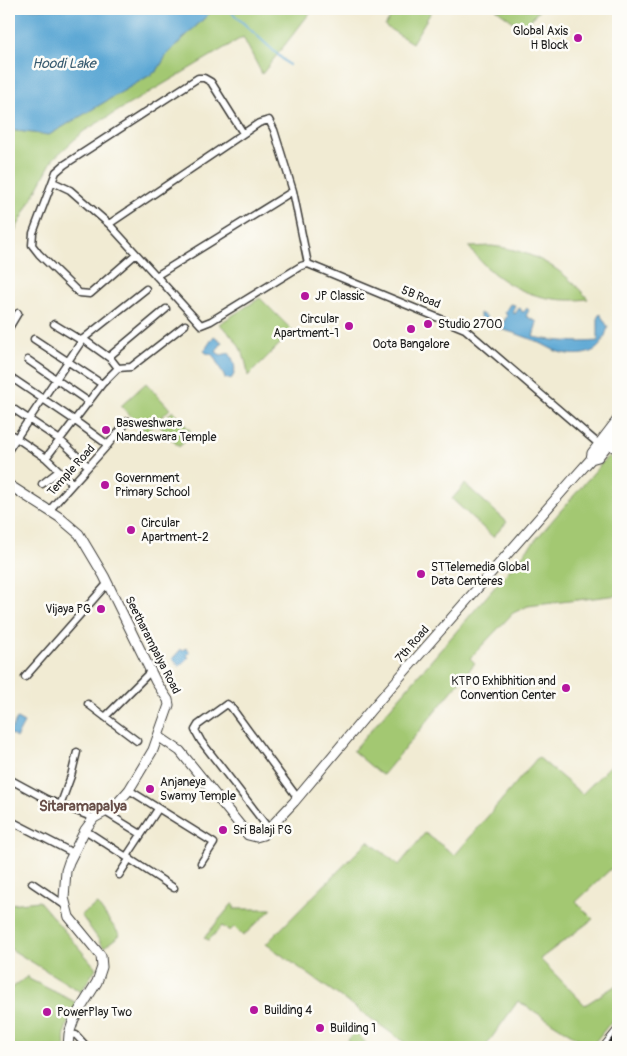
<svg xmlns="http://www.w3.org/2000/svg" width="627" height="1056" viewBox="0 0 627 1056" font-family="Pangolin,sans-serif">
  <rect width="100%" height="100%" fill="#fdfcf7"/>
  <filter id="ink" filterUnits="userSpaceOnUse"><feTurbulence type="fractalNoise" baseFrequency=".02" numOctaves="2"/><feDisplacementMap in="SourceGraphic" scale="10" xChannelSelector="R" yChannelSelector="G"/><feConvolveMatrix kernelMatrix="1 2 1 2 8 2 1 2 1" color-interpolation-filters="sRGB"/></filter>
  <filter id="wash" filterUnits="userSpaceOnUse"><feTurbulence type="fractalNoise" baseFrequency=".0096" numOctaves="4" result="noise"/><feDisplacementMap in="SourceGraphic" scale="20" xChannelSelector="R" yChannelSelector="G"/><feGaussianBlur stdDeviation="1.12" result="paint"/><feColorMatrix in="noise" values="0 0 0 0 0 0 0 0 0 0 0 0 0 0 0 0 0 1.4 0 .05"/><feComposite in="paint" operator="in"/></filter>
  <g filter="url(#wash)">
    <rect width="100%" height="100%" fill="#f1ebd3"/>
    <path fill="#a3c872" stroke="#607247" d="M214 9H313L262 74 243 37 84 131 53 159 9 242V130L49 135 157 71 168 53Z
      M396 9H433L412 43 385 26Z
      M496 9H540L523 29Z
      M491 246C531 250 563 268 588 299 540 305 497 286 469 247Z
      M260 298 293 331 248 376C246 354 237 338 219 324Z
      M146 383 170 409 146 432 121 406Z
      M173 411 193 434 179 447 158 424Z
      M608 456 618 464V595L528 606 513 613 470 658 475 663 383 775 379 773 353 751Z
      M465 484 507 522 493 537 452 499Z
      M538 757 582 794 618 758V862L576 902 593 919 540 959 585 1005 618 984V1013L591 1047 518 1001 485 1047H411L266 944 368 841 399 865 425 833 455 855Z
      M39 901 96 968 81 992 9 948V904Z
      M97 904 120 935 104 947 81 915Z
      M232 904H234V909H272L243 936 234 927 230 931 222 926 209 940 204 938Z
      M28 976 29 979 77 1003C70 1017 62 1031 65 1047H9V990Z
      M355 1032 367 1044 364 1047H341Z"/>
    <path fill="#5ba7d4" stroke="#3c6278" d="M9 9H214L168 53 157 71 49 135 9 130Z
      M510 304 515 305 512 312 515 314 519 308 521 309V311L524 312 527 308 529 310 526 316 537 322 533 337C555 341 576 343 598 341V316L600 314 608 327C606 333 604 340 600 345 591 357 569 356 556 351 547 347 538 341 528 338 513 332 498 329 484 323L480 317V313L487 317 489 322 496 326 503 323 507 316 505 312Z
      M214 336 222 342 216 352 221 355 229 353C234 360 238 371 231 379L225 378 214 357 211 354 206 353 204 351Z
      M186 648 190 652 187 655 189 657 180 666 172 659 181 649 183 651Z
      M17 719 24 723 16 738 9 733Z"/>
    <g fill="none" stroke-linecap="round" stroke-linejoin="round">
      <path stroke="#5ba7d4" stroke-width="2" d="M228 9 289 65"/>
    </g>
  </g>
  <g filter="url(#ink)">
    <g fill="none" stroke-linecap="round" stroke-linejoin="round">
      <defs>
        <path id="street" d="M53 182 70 190 109 224 201 325 211 321 301 266 308 264
          M109 224 259 123 269 120 274 130 293 191 308 264
          M136 254 90 294 79 293 39 254 32 245 33 233 56 172 64 165 198 78H204L211 82 243 133
          M308 264 465 329 601 446
          M156 276 293 191
          M54 324 82 341
          M9 328 18 313
          M34 339 102 384
          M83 339 111 359 118 368
          M111 359V355L166 309
          M28 360 89 402
          M9 376 74 420 108 445
          M9 406 60 440 88 466
          M9 433 46 458 72 483
          M9 449 83 339 146 289
          M46 458 102 384 118 368 131 367 185 325
          M42 484 59 471
          M49 511C75 480 103 452 128 421
          M25 677 107 584
          M88 704 137 741
          M105 717 151 671
          M9 779 46 799 94 818
          M129 790 214 843 201 863
          M60 806 71 776 77 752
          M105 812 141 834
          M9 820 73 853
          M269 829 201 741 195 730 198 725 227 704 231 707 297 797
          M85 830 174 888
          M127 856 158 809
          M119 875 130 858
          M32 883 66 906
          M69 1034 76 1035 87 1047"/>
        <path id="secondary" d="M604 440 618 450
          M591 459 592 453 618 419
          M9 485 59 517 79 534 104 576 156 682 168 700 169 705 153 750 129 790 114 807 94 818 85 830 69 862 66 871 64 898 69 917 101 956 102 967 97 982 74 1019 69 1034 68 1047
          M158 736 180 751 248 835 256 837 263 835 294 802 370 711 574 478 591 459 598 457 618 432
          M605 1047 618 1031
          M617 1047 618 1046"/>
      </defs>
      <use href="#street" stroke="#3c3b37" stroke-width="9"/>
      <use href="#secondary" stroke="#3c3b37" stroke-width="11"/>
      <use href="#street" stroke="#fff" stroke-width="6"/>
      <use href="#secondary" stroke="#fff" stroke-width="9"/>
      <defs>
        <path id="rail" d="M607 1047 618 1033"/>
      </defs>
      <use href="#rail" stroke="#1c1c1c" stroke-width="4"/>
      <use href="#rail" stroke="#fdfcf7" stroke-width="2" stroke-dasharray="5.5" stroke-linecap="butt"/>
    </g>
  </g>
  <g fill="#b5179e" stroke="#fdfcf7" stroke-width="2">
    <circle cx="578" cy="38" r="5"/>
    <circle cx="305" cy="296" r="5"/>
    <circle cx="428" cy="324" r="5"/>
    <circle cx="349" cy="326" r="5"/>
    <circle cx="411" cy="329" r="5"/>
    <circle cx="106" cy="430" r="5"/>
    <circle cx="105" cy="485" r="5"/>
    <circle cx="131" cy="530" r="5"/>
    <circle cx="421" cy="574" r="5"/>
    <circle cx="101" cy="609" r="5"/>
    <circle cx="566" cy="688" r="5"/>
    <circle cx="150" cy="789" r="5"/>
    <circle cx="223" cy="830" r="5"/>
    <circle cx="254" cy="1010" r="5"/>
    <circle cx="47" cy="1012" r="5"/>
    <circle cx="320" cy="1028" r="5"/>
  </g>
  <g text-anchor="middle" stroke-width="5" stroke-linejoin="round" paint-order="stroke">
    <g font-size="12" fill="#1c1c1c" stroke="#fdfcf7" text-anchor="start">
      <text x="568" y="35" text-anchor="end">Global Axis<tspan x="568" dy="14">H Block</tspan></text>
      <text x="315" y="300">JP Classic</text>
      <text x="339" y="323" text-anchor="end">Circular<tspan x="339" dy="14">Apartment-1</tspan></text>
      <text x="438" y="328">Studio 2700</text>
      <text x="411" y="348" text-anchor="middle">Oota Bangalore</text>
      <text x="116" y="427">Basweshwara<tspan x="116" dy="14">Nandeswara Temple</tspan></text>
      <text x="115" y="482">Government<tspan x="115" dy="14">Primary School</tspan></text>
      <text x="141" y="527">Circular<tspan x="141" dy="14">Apartment-2</tspan></text>
      <text x="431" y="571">STTelemedia Global<tspan x="431" dy="14">Data Centeres</tspan></text>
      <text x="91" y="613" text-anchor="end">Vijaya PG</text>
      <text x="556" y="685" text-anchor="end">KTPO Exhibhition and<tspan x="556" dy="14">Convention Center</tspan></text>
      <text x="160" y="786">Anjaneya<tspan x="160" dy="14">Swamy Temple</tspan></text>
      <text x="233" y="834">Sri Balaji PG</text>
      <text x="264" y="1014">Building 4</text>
      <text x="57" y="1016">PowerPlay Two</text>
      <text x="330" y="1032">Building 1</text>
    </g>
    <g font-size="12" fill="#1c1c1c" stroke="#fdfcf7">
      <text transform="translate(421 297) rotate(22)" y="4">5B Road</text>
      <text transform="translate(71 470) rotate(-48)" y="4">Temple Road</text>
      <text transform="translate(412 644) rotate(-49)" y="4">7th Road</text>
      <text transform="translate(153 645) rotate(63)" y="4">Seetharampalya Road</text>
    </g>
    <g font-size="14" font-style="italic" fill="#385b6f" stroke="#fdfcf7">
      <text x="64" y="68">Hoodi Lake</text>
    </g>
    <g font-size="15" font-weight="bold" fill="#674d47" stroke="#fdfcf7">
      <text x="83" y="811">Sitaramapalya</text>
    </g>
  </g>
  <rect width="627" height="1056" fill="none" stroke="#fdfcf7" stroke-width="30"/>
</svg>
